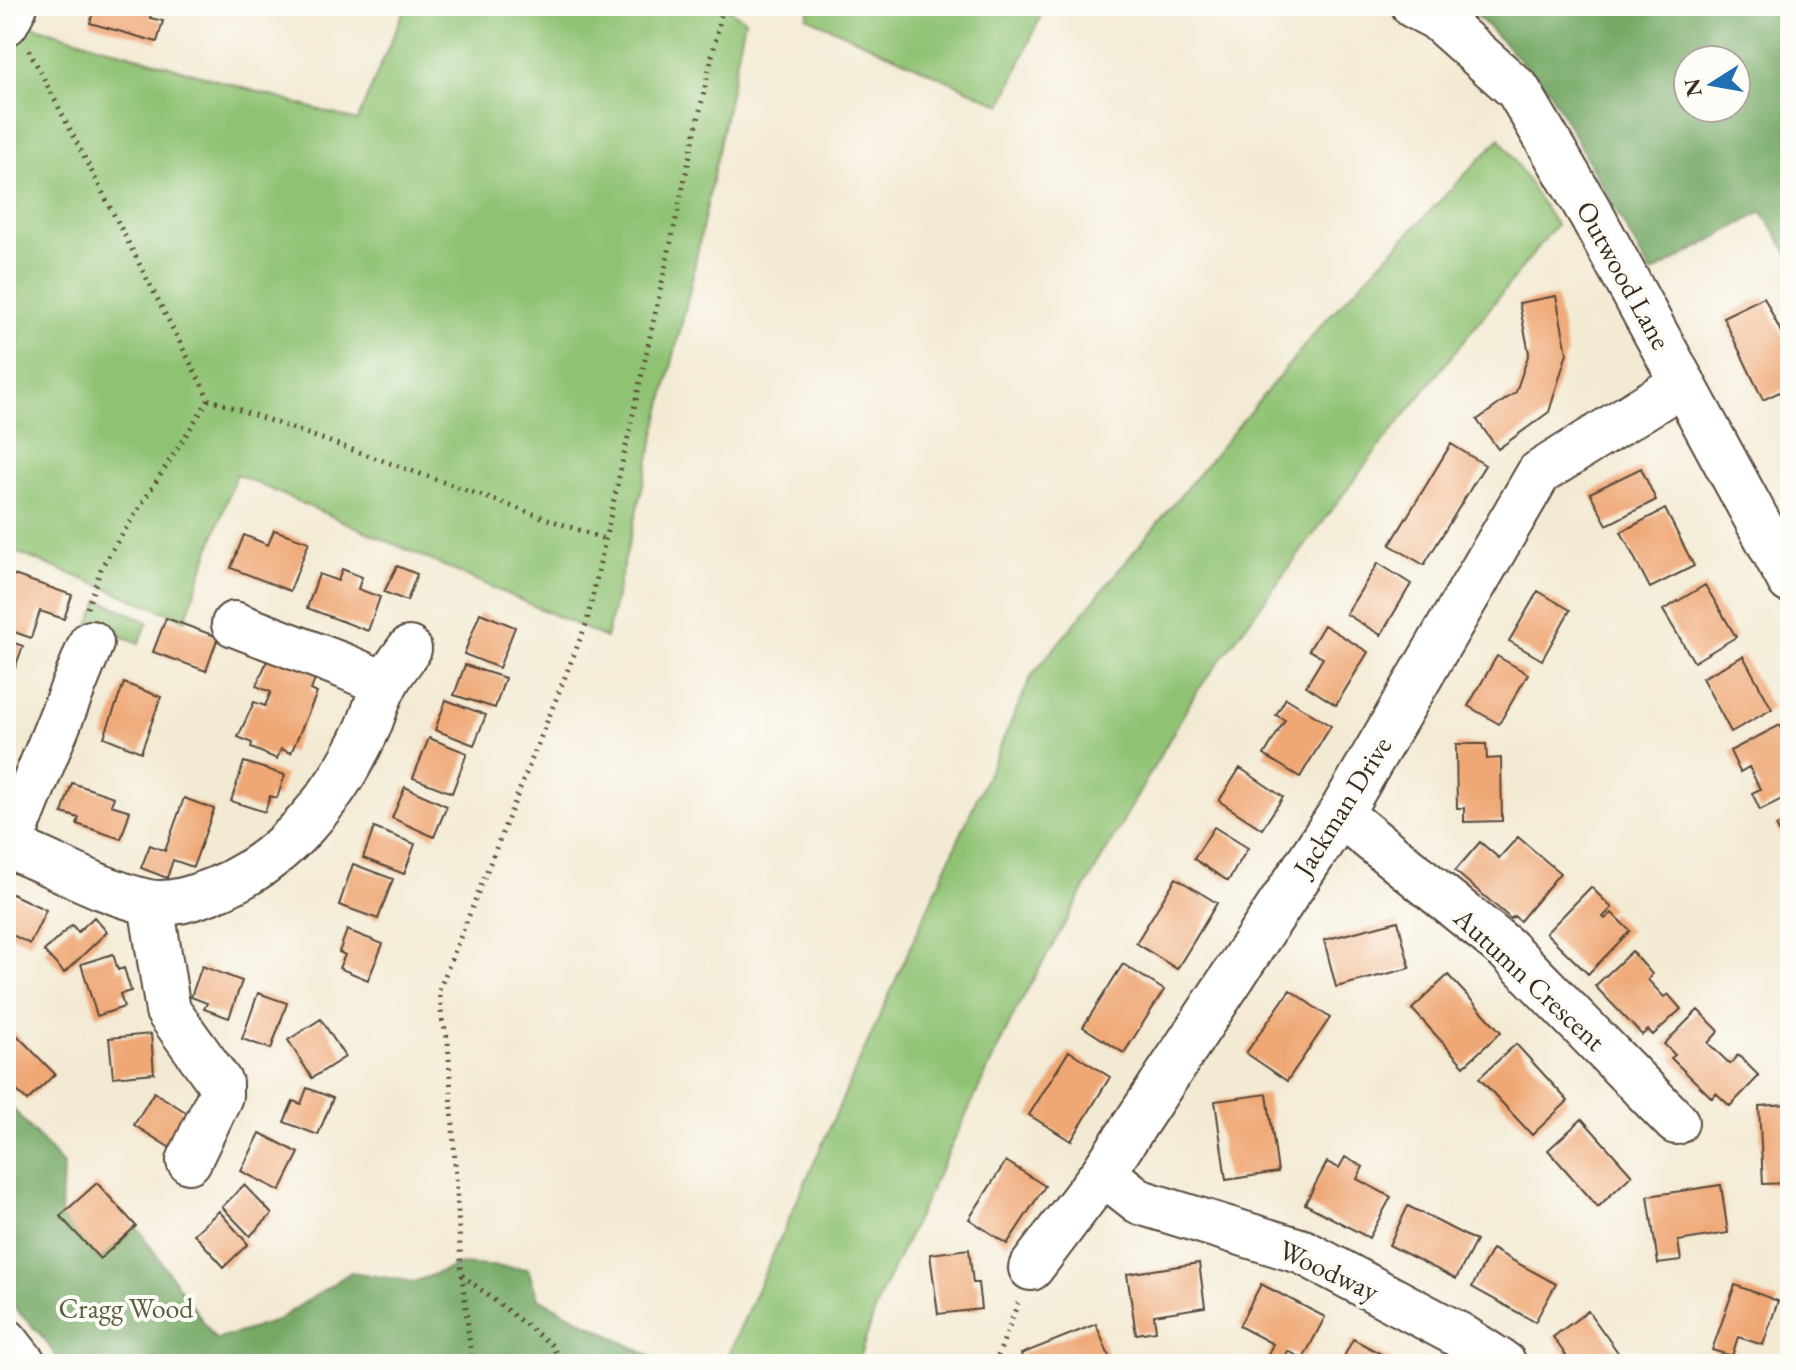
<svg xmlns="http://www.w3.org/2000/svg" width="1796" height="1370" viewBox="0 0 1796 1370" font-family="'EB Garamond',serif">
  <rect width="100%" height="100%" fill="#fdfcf7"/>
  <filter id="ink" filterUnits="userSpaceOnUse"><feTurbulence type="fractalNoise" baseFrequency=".0125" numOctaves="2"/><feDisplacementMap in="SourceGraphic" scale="16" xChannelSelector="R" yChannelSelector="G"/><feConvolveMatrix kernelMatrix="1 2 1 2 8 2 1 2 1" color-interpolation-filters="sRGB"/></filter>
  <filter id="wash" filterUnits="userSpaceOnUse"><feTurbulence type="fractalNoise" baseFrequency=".006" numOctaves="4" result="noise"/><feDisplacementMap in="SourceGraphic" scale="32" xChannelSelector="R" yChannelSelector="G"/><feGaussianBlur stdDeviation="1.8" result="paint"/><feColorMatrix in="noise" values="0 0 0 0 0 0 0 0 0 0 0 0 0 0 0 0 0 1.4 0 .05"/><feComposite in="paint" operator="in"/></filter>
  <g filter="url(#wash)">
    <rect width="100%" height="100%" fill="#f3ead3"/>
    <path fill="#90c273" stroke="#667648" stroke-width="2" d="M406 6H723L745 20 689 293 606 638 236 474 185 620 6 548V63L29 25 357 121Z
      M811 6H1045L1002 105 807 17Z
      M1500 138 1556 225 1369 460 1195 694 1016 1010 880 1296 857 1364H724L1032 675 1324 322Z
      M100 600 148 622 139 643 89 624Z"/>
    <path fill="#74a865" stroke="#586942" stroke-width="2" fill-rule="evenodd" d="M1468 6H1790V256L1762 212 1651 274 1549 90ZM1688 60H1736V108H1688Z
      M6 1101 63 1165 61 1216 100 1259 136 1226 216 1340 276 1321 351 1272 414 1282 461 1264 528 1269 538 1298 665 1364H62L39 1333 6 1299Z"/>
    <g id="blocks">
      <path fill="#efa775" d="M95 6H153L150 18 163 21 157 42 90 23Z
        M1556 296 1567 353 1549 412 1498 449 1477 420 1516 392 1529 353 1519 303Z
        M1764 297 1790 351V387L1763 400 1723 317Z
        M1451 444 1485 465 1424 565 1390 545Z
        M1641 468 1656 500 1607 525 1590 493Z
        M1665 509 1694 566 1650 588 1621 532Z
        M274 530 309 542 290 591 231 568 244 535 268 545Z
        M1378 563 1411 584 1381 635 1346 614Z
        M397 566 417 574 407 601 384 592Z
        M342 569 362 577 358 589 380 597 368 631 307 608 319 574 338 581Z
        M11 574 72 595 64 619 40 611 31 638 6 629V589Z
        M1705 585 1736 637 1694 662 1663 610Z
        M1538 591 1570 610 1542 660 1509 641Z
        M480 613 515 627 499 668 464 654Z
        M166 618 218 637 206 671 153 652Z
        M1324 625 1368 652 1336 705 1306 686 1323 658 1309 650Z
        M6 640 23 646 6 692Z
        M271 652 318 672 311 690 317 693 291 753 281 749 277 759 251 748 252 743 238 737 254 702 265 706 271 692 256 686Z
        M1497 656 1528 674 1499 724 1468 706Z
        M1743 656 1772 709 1731 732 1702 678Z
        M465 665 505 678 495 708 454 695Z
        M124 683 161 697 141 752 104 737Z
        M1286 698 1331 726 1300 777 1264 755 1285 720 1276 715Z
        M446 700 486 715 474 745 435 730Z
        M1780 725 1790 744V795L1760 810 1752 793 1760 789 1749 767 1740 772 1730 751Z
        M429 738 467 753 452 793 413 778Z
        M1456 744H1486L1487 759 1501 758 1502 821 1464 822V808H1457Z
        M244 762 285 775 277 798 270 796 265 812 231 801Z
        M1240 768 1283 797 1262 829 1219 801Z
        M72 783 114 797 111 805 130 811 121 839 77 824 79 818 62 813Z
        M405 787 447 806 434 837 392 818Z
        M184 798 214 809 193 867 173 860 167 878 141 868 150 845 165 851Z
        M1790 819V840L1785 843 1776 826Z
        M1214 827 1248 848 1228 881 1194 859Z
        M374 828 415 844 404 874 363 858Z
        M1518 837 1560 873 1520 921 1514 916 1511 919 1455 871 1480 842 1499 858Z
        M353 864 393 879 378 919 339 905Z
        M1176 878 1217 903 1177 969 1136 943Z
        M1591 887 1612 908 1603 917 1605 919 1612 913 1630 931 1588 974 1546 933Z
        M10 893 46 910 30 944 6 932V902Z
        M94 917 107 932 64 973 44 951 72 925 78 932Z
        M1398 921 1410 968 1336 987 1324 940Z
        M347 930 383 944 368 980 339 968 345 955 339 952Z
        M1632 951 1652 974 1648 980 1664 997 1668 994 1681 1009 1653 1035 1648 1030 1642 1035 1595 986Z
        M113 954 118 970 124 968 131 991 120 994 124 1007 97 1016 81 964Z
        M1123 964 1164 990 1124 1053 1083 1027Z
        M202 966 242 981 229 1018 204 1009 207 1003 191 997Z
        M1448 975 1501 1032 1464 1066 1412 1009Z
        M1290 990 1330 1018 1287 1081 1246 1053Z
        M258 993 287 1003 271 1049 242 1039Z
        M1698 1010 1719 1031 1708 1043 1730 1064 1738 1055 1759 1076 1730 1106 1716 1093 1712 1098 1671 1058 1675 1055 1664 1044Z
        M321 1019 345 1057 312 1078 288 1040Z
        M6 1024 55 1074 27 1101 6 1080Z
        M151 1034 154 1073 113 1077 109 1038Z
        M1516 1044 1568 1101 1532 1135 1479 1078Z
        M1069 1051 1110 1077 1071 1141 1029 1115Z
        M307 1088 333 1098 318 1135 284 1122 293 1101 301 1104Z
        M154 1092 192 1116 172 1149 134 1125Z
        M1267 1094 1278 1172 1226 1180 1215 1101Z
        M1790 1104V1183L1763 1184 1759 1106Z
        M1582 1119 1632 1175 1598 1207 1548 1150Z
        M260 1133 299 1153 280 1191 241 1171Z
        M1345 1157 1363 1167 1357 1179 1391 1197 1369 1238 1305 1204 1327 1162 1339 1168Z
        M1006 1161 1045 1186 1007 1244 969 1219Z
        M97 1183 136 1226 100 1259 60 1216Z
        M244 1185 272 1214 250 1236 222 1207Z
        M1721 1185 1728 1233 1678 1241 1681 1261 1658 1264 1648 1196Z
        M1408 1206 1476 1241 1456 1279 1389 1245Z
        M219 1211 248 1244 224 1267 194 1234Z
        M969 1249 973 1283H978L981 1309 938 1314 930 1254Z
        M1492 1249 1556 1284 1535 1322 1472 1287Z
        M1199 1263 1205 1307 1154 1315 1156 1331 1136 1334 1127 1274Z
        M1261 1284 1325 1317 1303 1359 1288 1351 1281 1364 1267 1356 1273 1344 1239 1326Z
        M1735 1285 1778 1301 1763 1345 1738 1337 1732 1356 1712 1350Z
        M1588 1311 1612 1344 1626 1364H1572L1553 1337Z
        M1096 1324 1112 1364H1025L1021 1354Z
        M1353 1339 1383 1355 1400 1364H1340Z"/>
    </g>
  </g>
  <g filter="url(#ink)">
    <use href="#blocks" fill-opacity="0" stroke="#574739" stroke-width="2"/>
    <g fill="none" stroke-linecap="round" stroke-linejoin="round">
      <defs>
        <path id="minor" d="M1414 6 1437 18 1518 90 1591 214 1790 581
          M6 23 15 6
          M234 624 344 666 385 684
          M1340 814 1506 948 1676 1122
          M6 845C53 863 99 891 148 902 170 906 193 898 214 890 283 863 336 797 367 730 374 715 377 699 385 685 391 672 401 661 409 649
          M9 846 91 643
          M151 903 168 1011 220 1083V1096L189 1161
          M1103 1173 1140 1202 1303 1252 1459 1335 1504 1364
          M1031 1268 1103 1173 1340 814 1539 473 1683 383
          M6 1341 24 1364"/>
      </defs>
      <use href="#minor" stroke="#574739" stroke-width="48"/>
      <path stroke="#574739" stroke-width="5" stroke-dasharray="2 6" stroke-linecap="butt" d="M1783 6 1790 12
        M29 50 209 399 604 539
        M87 608 102 566 209 399
        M462 1275 553 1346 560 1364
        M472 1364 461 1264 448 1041 442 1019 439 990 587 622 723 6
        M995 1364 1018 1303"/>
      <use href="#minor" stroke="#fff" stroke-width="44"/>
    </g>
  </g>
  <g text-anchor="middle" stroke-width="8" stroke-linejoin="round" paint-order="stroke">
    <g font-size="28" fill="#3b2a1e" stroke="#fdfcf7">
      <text transform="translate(1624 275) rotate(61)" y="10">Outwood Lane</text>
      <text transform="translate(1342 806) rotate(-58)" y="10">Jackman Drive</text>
      <text transform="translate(1530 979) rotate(43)" y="10">Autumn Crescent</text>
      <text transform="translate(1329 1270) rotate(25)" y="10">Woodway</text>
    </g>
    <g font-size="28" fill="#595f3c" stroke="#fdfcf7">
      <text x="126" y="1318">Cragg Wood</text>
    </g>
  </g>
  <rect width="1796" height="1370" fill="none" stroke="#fdfcf7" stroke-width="32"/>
  <g transform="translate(1712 84) rotate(259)"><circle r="38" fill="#fdfcf7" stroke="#afa8a0" stroke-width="2"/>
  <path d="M0-6L14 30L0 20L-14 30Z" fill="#1f6fb2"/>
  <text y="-12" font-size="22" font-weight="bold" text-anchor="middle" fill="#3b2a1e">N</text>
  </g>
</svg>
